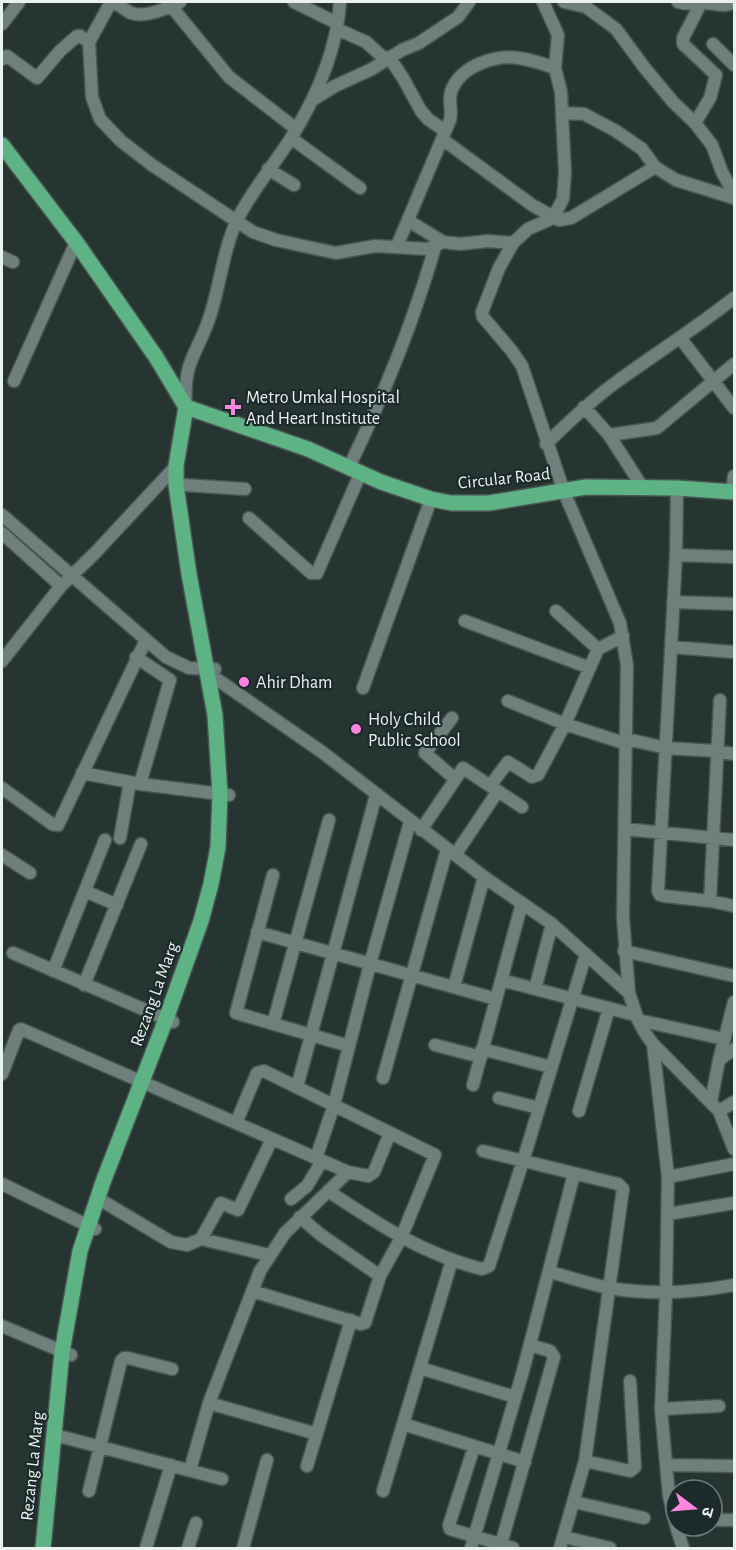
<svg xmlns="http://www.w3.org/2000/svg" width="736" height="1550" viewBox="0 0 736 1550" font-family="'Alegreya Sans','Noto Sans Devanagari',sans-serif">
  <rect width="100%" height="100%" fill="#263532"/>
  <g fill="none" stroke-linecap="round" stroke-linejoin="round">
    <defs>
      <path id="minor" d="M111 2 89 42 92 97 100 119 121 141 152 165 253 232 276 240 336 253 375 246 428 249 443 242 460 244 488 241 513 243
        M114 2C119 5 125 10 131 13 145 18 168 8 180 2
        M294 2 337 23
        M543 2 558 35 555 68 561 92 562 113 565 173 563 199 553 218 528 229 513 243 499 268 482 312 483 317 511 350 522 366 564 492 620 623 627 665 623 917 629 993 638 1020 645 1033 653 1044 719 1111 734 1149
        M564 2 586 7 616 29 644 67 673 102 695 123 712 145 722 172 734 194
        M678 2C687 5 694 3 704 3 715 3 724 8 734 2
        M171 6 229 77 295 128
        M2 24 19 2
        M337 29 366 42 386 60
        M713 44 734 65
        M389 57 403 78 421 111 428 119 445 131
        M2 59 7 56 37 78 60 51 77 36H80L89 42
        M312 100 335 86 372 69 402 50 419 43 458 17 469 2
        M562 113 584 114 616 131 642 149 655 167 676 180 734 198
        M695 123 710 98 716 75 683 44V38L701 3
        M291 138 360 188
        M442 139 532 205 559 220 571 218 655 167
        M268 169 294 185
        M409 221 443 242
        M397 246 450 120C453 109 447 100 452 89 462 66 495 54 519 58 532 60 544 64 555 68
        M2 257 13 262
        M681 339 734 408
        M14 381 76 242
        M186 406C183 362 196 356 209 319 220 287 223 249 238 218 253 189 274 165 291 138 317 96 337 51 340 2
        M584 407 609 435 643 488
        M609 435 657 428 734 364
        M546 444C569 422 590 401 615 383 655 354 696 328 734 298
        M349 467C384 395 413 323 435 247
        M184 485 245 489
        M677 488 676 555 658 891 660 895 664 896 710 901 734 906
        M732 492 734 476
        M2 515 166 657 189 668 215 669
        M249 518 311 573H317L361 472
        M2 533 61 586
        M676 555 734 557
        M673 602 734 604
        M556 611 598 649
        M465 621 590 668
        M671 647 734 652
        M136 657 170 680 140 784
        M2 661 61 586 95 553 176 466
        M218 680 322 752 484 877 552 924 629 993
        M363 688 431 499
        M508 701 565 724 627 744
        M452 718 425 753 455 779
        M627 739 666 748 716 751 734 754
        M82 773 140 784 229 795
        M490 786 508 762 532 777 538 775 565 724 598 649 623 636
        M2 788 52 824 58 825 146 640
        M625 829 734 840
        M421 830 463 768 522 807
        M120 838 130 782
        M2 855 30 873
        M455 855 498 791
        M273 875 236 1013 349 1046
        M85 891 117 905
        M710 901 720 700
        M257 932 496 999
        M624 951 734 976
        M13 953 173 1022
        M53 971 105 840
        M501 980 635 1015
        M84 985 141 844
        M454 987 484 877
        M535 989 552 924
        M638 1020 724 1039
        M273 1024 329 820
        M653 1044 668 1177 666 1293 661 1409 669 1496 676 1525
        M435 1045 481 1057
        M482 1049 551 1067
        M719 1060 734 1049
        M2 1074 19 1030 21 1029 348 1172 368 1176 374 1172 390 1133
        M383 1078 447 849
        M473 1085 522 903
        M297 1087 376 795
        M499 1098 539 1108
        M711 1102 719 1060 734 1002
        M579 1111 609 1008
        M719 1111 734 1102
        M236 1123 257 1073 264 1071 435 1155 401 1238 380 1276 365 1323 361 1324 252 1291
        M483 1151 618 1184 623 1189 585 1461 560 1548
        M316 1158 334 1105 370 964 410 822
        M668 1177 734 1164
        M2 1184 95 1229
        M328 1191C380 1225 422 1254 482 1269L489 1266 523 1161 586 954
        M291 1199 307 1186 322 1161
        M104 1202 171 1242 187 1245 201 1239 269 1255
        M668 1214 734 1203
        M300 1217 321 1235 380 1276
        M201 1239 221 1203 238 1210 272 1139
        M550 1272C569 1277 589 1284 609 1288 651 1295 692 1293 734 1285
        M2 1326 71 1355
        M420 1368 515 1397
        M209 1403 317 1434
        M661 1409 719 1406
        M403 1424 525 1462
        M55 1435 222 1479
        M474 1447 449 1525 450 1529 513 1548
        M585 1461 630 1471 635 1467 630 1381
        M667 1465 734 1466
        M307 1466 351 1320
        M190 1470 209 1403 260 1271 285 1233 348 1172
        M89 1491 121 1361 124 1358H128L172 1369
        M383 1491 452 1260
        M574 1502 644 1518
        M712 1520H734
        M676 1526 683 1548
        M564 1537 610 1548
        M146 1548 171 1465
        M188 1548 196 1523
        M243 1548 267 1460
        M471 1548 523 1371 574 1174
        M500 1548 554 1357 550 1351 530 1345"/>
      <path id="major" d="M2 145 76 242 156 357 186 407
        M186 407 308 449 381 482 431 499 451 503H489L586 487 677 488 734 492
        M43 1548 62 1352 80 1251 103 1182 166 1019 201 921 211 884 218 847 220 794 215 715 189 574 176 485V466L186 407"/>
    </defs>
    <use href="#minor" stroke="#475452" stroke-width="15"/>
    <use href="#major" stroke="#475452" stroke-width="18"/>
    <use href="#minor" stroke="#6e7f7c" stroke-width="12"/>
    <use href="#major" stroke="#5eb385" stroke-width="15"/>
  </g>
  <g fill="#fe85e0" stroke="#1c2a29" stroke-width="2">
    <path d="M230 398h6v6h6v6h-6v6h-6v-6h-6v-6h6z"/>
    <circle cx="244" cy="682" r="6"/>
    <circle cx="356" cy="729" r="6"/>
  </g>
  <g text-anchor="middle" stroke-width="4.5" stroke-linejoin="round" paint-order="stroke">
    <g font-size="18" fill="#e9f2f0" stroke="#1c2a29" text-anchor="start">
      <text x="246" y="403">Metro Umkal Hospital<tspan x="246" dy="21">And Heart Institute</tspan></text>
      <text x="256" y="688">Ahir Dham</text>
      <text x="368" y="725">Holy Child<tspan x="368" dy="21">Public School</tspan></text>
    </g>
    <g font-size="18" fill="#e9f2f0" stroke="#1c2a29">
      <text transform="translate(504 478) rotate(-6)" y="6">Circular Road</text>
      <text transform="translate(154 994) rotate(-70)" y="6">Rezang La Marg</text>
      <text transform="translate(32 1466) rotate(-84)" y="6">Rezang La Marg</text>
    </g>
  </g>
  <rect width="736" height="1550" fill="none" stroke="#e9f2f0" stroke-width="6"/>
  <g transform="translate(694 1508) rotate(106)"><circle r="28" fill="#1c2a29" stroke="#6e7a79" stroke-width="1.5"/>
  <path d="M0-4.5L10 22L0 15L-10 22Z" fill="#fe85e0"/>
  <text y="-9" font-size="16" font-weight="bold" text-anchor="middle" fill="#e9f2f0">उ</text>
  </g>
</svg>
